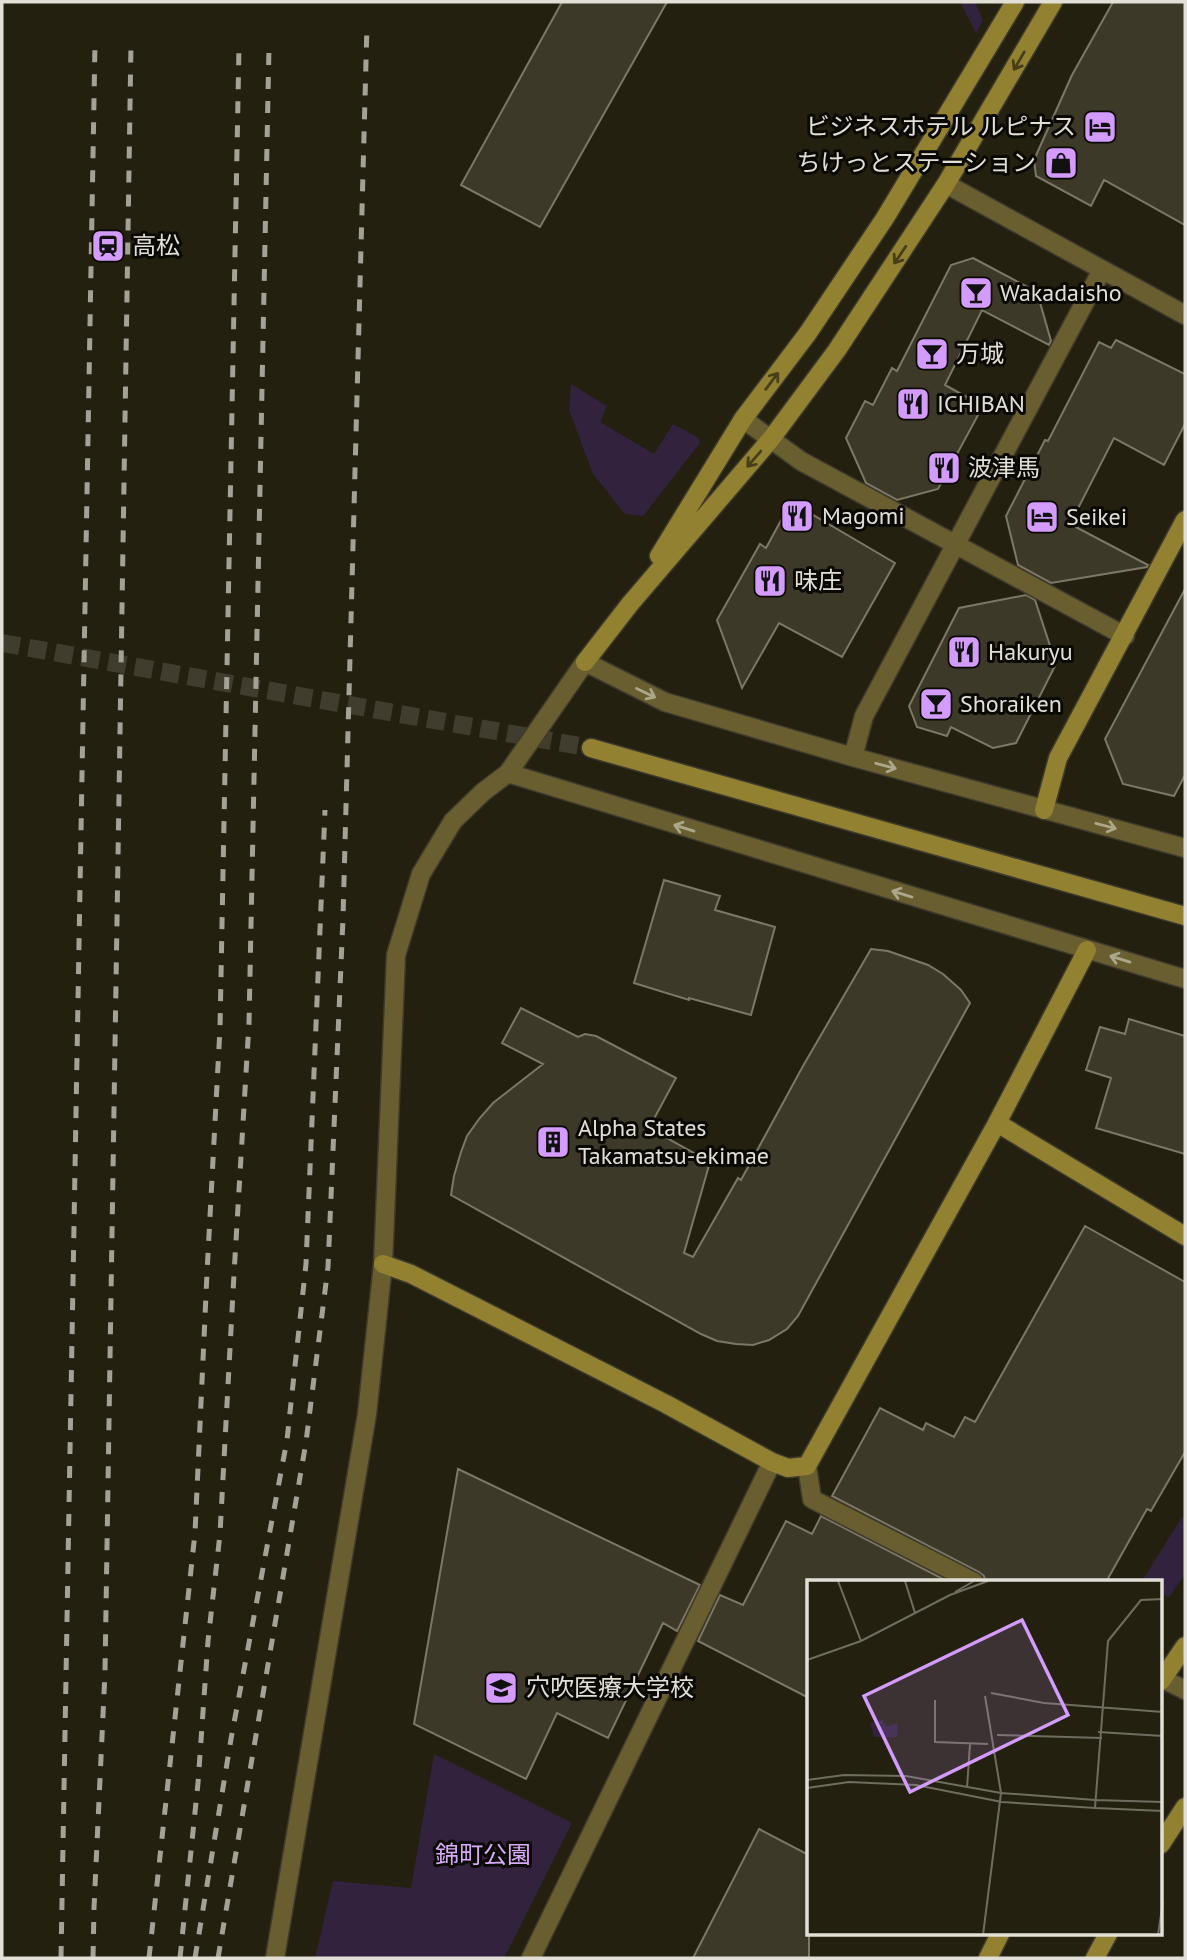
<svg xmlns="http://www.w3.org/2000/svg" width="1187" height="1960" viewBox="0 0 1187 1960" font-family="'PT Sans','Noto Sans JP',sans-serif">
  <rect width="100%" height="100%" fill="#232010"/>
  <path fill="#32223e" d="M960 2H975L983 20 976 33Z
    M571 384 607 406 600 422 654 454 673 424 699 438 700 443 643 516 625 514 593 474 569 410Z
    M1182 1517 1185 1519V1574L1169 1597 1161 1593V1582L1142 1581Z
    M434 1754 572 1823 504 1958H315L333 1881 411 1888Z"/>
  <path fill="#3d3929" stroke="#7c7865" stroke-width="2" d="M562 2H667L540 227 461 185Z
    M1113 2H1185V225L1104 180 1091 206 1036 176 1034 160 1072 75Z
    M973 258 1037 292 1051 341 1049 345 982 310 945 385 983 406 938 489 897 500 866 483 846 438 865 401 873 405 892 368 897 371 951 265Z
    M1116 340 1185 374V424L1164 465 1114 438 1070 524 1148 565 1147 567 1051 583 1018 565 1006 516 1045 440 1048 441 1099 342 1111 348Z
    M791 502 895 563 842 657 779 623 742 688 717 620 760 544 766 548Z
    M1185 589V775L1174 796 1123 784 1105 739Z
    M1026 595 1035 600 1056 664 1016 743 993 748 951 727 947 736 917 727 909 706 959 608Z
    M664 880 720 896 715 910 775 927 751 1015 689 998V1000L634 983Z
    M871 949 888 951 928 965 943 974 961 990 970 1003 798 1316 787 1329 769 1340 753 1345 736 1344 717 1341 701 1334 451 1195 454 1176 461 1152 467 1136 479 1119 493 1103 543 1064 502 1043 521 1008 578 1037 585 1034 596 1036 676 1078 649 1128 710 1162 684 1253 693 1257 738 1178 741 1180 803 1066Z
    M1129 1019 1185 1036V1154L1096 1128 1111 1078 1086 1070 1100 1027 1125 1034Z
    M1085 1226 1185 1282V1452L1151 1511 1147 1509 1106 1582H985L984 1576 979 1572 832 1496 880 1408 923 1430 926 1423 954 1437 965 1417 975 1422Z
    M458 1469 700 1585 677 1631 663 1623 608 1738 557 1713 526 1779 414 1724Z
    M821 1516 949 1582H809V1698L698 1641 720 1595 743 1605 786 1521 812 1534Z
    M759 1829 809 1855V1958H693Z"/>
  <g fill="none" stroke-linecap="round" stroke-linejoin="round">
    <path stroke="#403d2e" stroke-width="18" stroke-dasharray="18 9" stroke-linecap="butt" d="M2 643 591 748"/>
    <defs>
      <path id="street" d="M946 184 1185 315
        M743 419 801 461 1125 636
        M853 757 864 716 1102 270
        M508 773 1185 979
        M807 1466 812 1499 974 1582
        M1161 1678 1185 1690
        M275 1958 367 1414 383 1264 396 955 421 874 453 821 483 792 508 773 585 662 665 702 853 757 1185 848
        M531 1958 772 1462"/>
      <path id="secondary" d="M659 556 743 419 808 333 885 218 1015 2
        M585 662 630 604 771 439 837 350 946 184 1053 2
        M591 748 1185 916
        M1044 810 1058 758 1185 520
        M997 1123 1185 1236
        M383 1264 411 1274 666 1404 772 1462 788 1468 807 1466 997 1123 1087 950
        M1161 1681 1185 1646
        M1161 1844 1185 1807
        M988 1958 1000 1934
        M1095 1958 1108 1934"/>
    </defs>
    <use href="#street" stroke="#3e3b2c" stroke-width="21"/>
    <use href="#secondary" stroke="#3e3b2c" stroke-width="21"/>
    <use href="#street" stroke="#695e30" stroke-width="18"/>
    <use href="#secondary" stroke="#938132" stroke-width="18"/>
    <path stroke="#a4a296" stroke-width="5" stroke-dasharray="12 12" stroke-linecap="butt" d="M61 1958 95 43
      M93 1958 94 1908 105 1672 131 44
      M149 1958 195 1533 207 1273 220 1028 239 47
      M180 1958 198 1783 208 1641 220 1534 234 1274 249 1023 269 47
      M195 1958 231 1739 287 1440 306 1264 325 810
      M218 1958 306 1442 328 1267 343 918 367 24"/>
  </g>
  <defs><path id="oneway-shaft" d="M-6 0H5M1.5-3L5.5 0L1.5 3" fill="none" stroke-width="1.6" stroke-linecap="round" stroke-linejoin="round" transform="scale(1.75)"/></defs>
  <g stroke="#483f19">
    <use href="#oneway-shaft" transform="translate(1019 61) rotate(120)"/>
    <use href="#oneway-shaft" transform="translate(900 255) rotate(124)"/>
    <use href="#oneway-shaft" transform="translate(772 381) rotate(-53)"/>
    <use href="#oneway-shaft" transform="translate(754 459) rotate(131)"/>
  </g>
  <g stroke="#aca68b">
    <use href="#oneway-shaft" transform="translate(646 693) rotate(26)"/>
    <use href="#oneway-shaft" transform="translate(886 766) rotate(15)"/>
    <use href="#oneway-shaft" transform="translate(1106 826) rotate(15)"/>
    <use href="#oneway-shaft" transform="translate(684 828) rotate(-163)"/>
    <use href="#oneway-shaft" transform="translate(902 894) rotate(-163)"/>
    <use href="#oneway-shaft" transform="translate(1120 959) rotate(-163)"/>
  </g>
  <defs>
    <symbol id="hotel-square" viewBox="-11 -11 22 22"><rect x="-9" y="-9" width="18" height="18" rx="4" fill="#d39cfc" stroke="#0b0904"/><path d="M-6-4.5h1.5V1H6V5H4.5V3h-9V5H-6ZM-4 0a1.8 1.8 0 1 1 3.6 0ZM.5 0V-2.5h3Q6-2.5 6 0Z" fill="#111"/></symbol>
    <symbol id="shop-square" viewBox="-11 -11 22 22"><rect x="-9" y="-9" width="18" height="18" rx="4" fill="#d39cfc" stroke="#0b0904"/><path d="M-5-2.5h2.3a2.7 3.5 0 0 1 5.4 0H5L5.5 6h-11ZM-1.5-2.5h3a1.5 2.3 0 0 0-3 0Z" fill="#111"/></symbol>
    <symbol id="station-square" viewBox="-11 -11 22 22"><rect x="-9" y="-9" width="18" height="18" rx="4" fill="#d39cfc" stroke="#0b0904"/><path d="M-3-6H3Q5-6 5-4V2Q5 4 3 4L4.5 6H3L1.5 4h-3L-3 6H-4.5L-3 4Q-5 4-5 2V-4Q-5-6-3-6ZM-3.5-4v3h7v-3ZM-3.5 1v1.5H-2V1ZM2 1v1.5H3.5V1Z" fill="#111"/></symbol>
    <symbol id="bar-square" viewBox="-11 -11 22 22"><rect x="-9" y="-9" width="18" height="18" rx="4" fill="#d39cfc" stroke="#0b0904"/><path d="M-6-5H6L.8 .8V4.5H3.5V6h-7V4.5H-.8V.8Z" fill="#111"/></symbol>
    <symbol id="restaurant-square" viewBox="-11 -11 22 22"><rect x="-9" y="-9" width="18" height="18" rx="4" fill="#d39cfc" stroke="#0b0904"/><path d="M-5-6h1v4h1v-4h1v4h1v-4h1v5L-1.5 .5V6h-2V.5L-5-1ZM5-6V6H3V1.5H1.5Q1.5-4 5-6Z" fill="#111"/></symbol>
    <symbol id="building-square" viewBox="-11 -11 22 22"><rect x="-9" y="-9" width="18" height="18" rx="4" fill="#d39cfc" stroke="#0b0904"/><path d="M-4-6H4V6H1V3H-1V6H-4ZM-2.5-4.3h1.7v1.8h-1.7ZM.8-4.3h1.7v1.8H.8ZM-2.5-1h1.7V.8h-1.7ZM.8-1h1.7V.8H.8Z" fill="#111"/></symbol>
    <symbol id="school-square" viewBox="-11 -11 22 22"><rect x="-9" y="-9" width="18" height="18" rx="4" fill="#d39cfc" stroke="#0b0904"/><path d="M0-5L7-2L0 1L-7-2ZM-4 1L0 2.5L4 1V4Q0 6-4 4Z" fill="#111"/></symbol>
  </defs>
  <g fill-rule="evenodd">
    <use href="#hotel-square" x="1081" y="108" width="38" height="38"/>
    <use href="#shop-square" x="1042" y="144" width="38" height="38"/>
    <use href="#station-square" x="89" y="227" width="38" height="38"/>
    <use href="#bar-square" x="957" y="274" width="38" height="38"/>
    <use href="#bar-square" x="913" y="335" width="38" height="38"/>
    <use href="#restaurant-square" x="894" y="385" width="38" height="38"/>
    <use href="#restaurant-square" x="925" y="449" width="38" height="38"/>
    <use href="#restaurant-square" x="778" y="497" width="38" height="38"/>
    <use href="#hotel-square" x="1023" y="498" width="38" height="38"/>
    <use href="#restaurant-square" x="751" y="562" width="38" height="38"/>
    <use href="#restaurant-square" x="945" y="633" width="38" height="38"/>
    <use href="#bar-square" x="917" y="685" width="38" height="38"/>
    <use href="#building-square" x="534" y="1123" width="38" height="38"/>
    <use href="#school-square" x="482" y="1669" width="38" height="38"/>
  </g>
  <g text-anchor="middle" stroke-width="6" stroke-linejoin="round" paint-order="stroke">
    <g font-size="24" fill="#e2e0d6" stroke="#0b0904" text-anchor="start">
      <text x="1076" y="135" text-anchor="end">ビジネスホテル ルピナス</text>
      <text x="1036" y="171" text-anchor="end">ちけっとステーション</text>
      <text x="132" y="254">高松</text>
      <text x="1000" y="301">Wakadaisho</text>
      <text x="956" y="362">万城</text>
      <text x="937" y="412">ICHIBAN</text>
      <text x="968" y="476">波津馬</text>
      <text x="822" y="524">Magomi</text>
      <text x="1066" y="525">Seikei</text>
      <text x="794" y="589">味庄</text>
      <text x="988" y="660">Hakuryu</text>
      <text x="960" y="712">Shoraiken</text>
      <text x="578" y="1136">Alpha States<tspan x="578" dy="28">Takamatsu-ekimae</tspan></text>
      <text x="526" y="1696">穴吹医療大学校</text>
    </g>
    <g font-size="24" fill="#d7abfa" stroke="#0b0904">
      <text x="483" y="1863">錦町公園</text>
    </g>
  </g>
  <g transform="translate(807 1580)">
    <rect width="355" height="355" fill="#232010"/>
    <path d="M76 140 79 147 91 143 90 157H67L63 143Z" fill="#32223e"/>
    <path fill="none" stroke="#6f6d5f" stroke-width="2" d="M31 1 54 61M98 1 108 33M148 12 167 1M0 80 54 61 143 15 181 1M184 113 237 123 356 132M128 120V162L181 164M291 152 356 156M190 155 295 158M0 200 37 195 99 196 194 213 178 116M0 208 42 202 109 205 195 222M160 208 163 164M288 220 356 222M195 222 288 228 301 61 334 20 356 19M288 228 356 231M176 355 194 213 288 220M351 355 356 321"/>
    <path fill="#d39cfc" fill-opacity="0.15" stroke="#d39cfc" stroke-width="3.5" d="M215 40 261 135 103 212 57 116Z"/>
    <rect width="355" height="355" fill="none" stroke="#e2e0d6" stroke-width="3.5"/>
  </g>
  <rect width="1187" height="1960" fill="none" stroke="#e2e0d6" stroke-width="7"/>
</svg>
